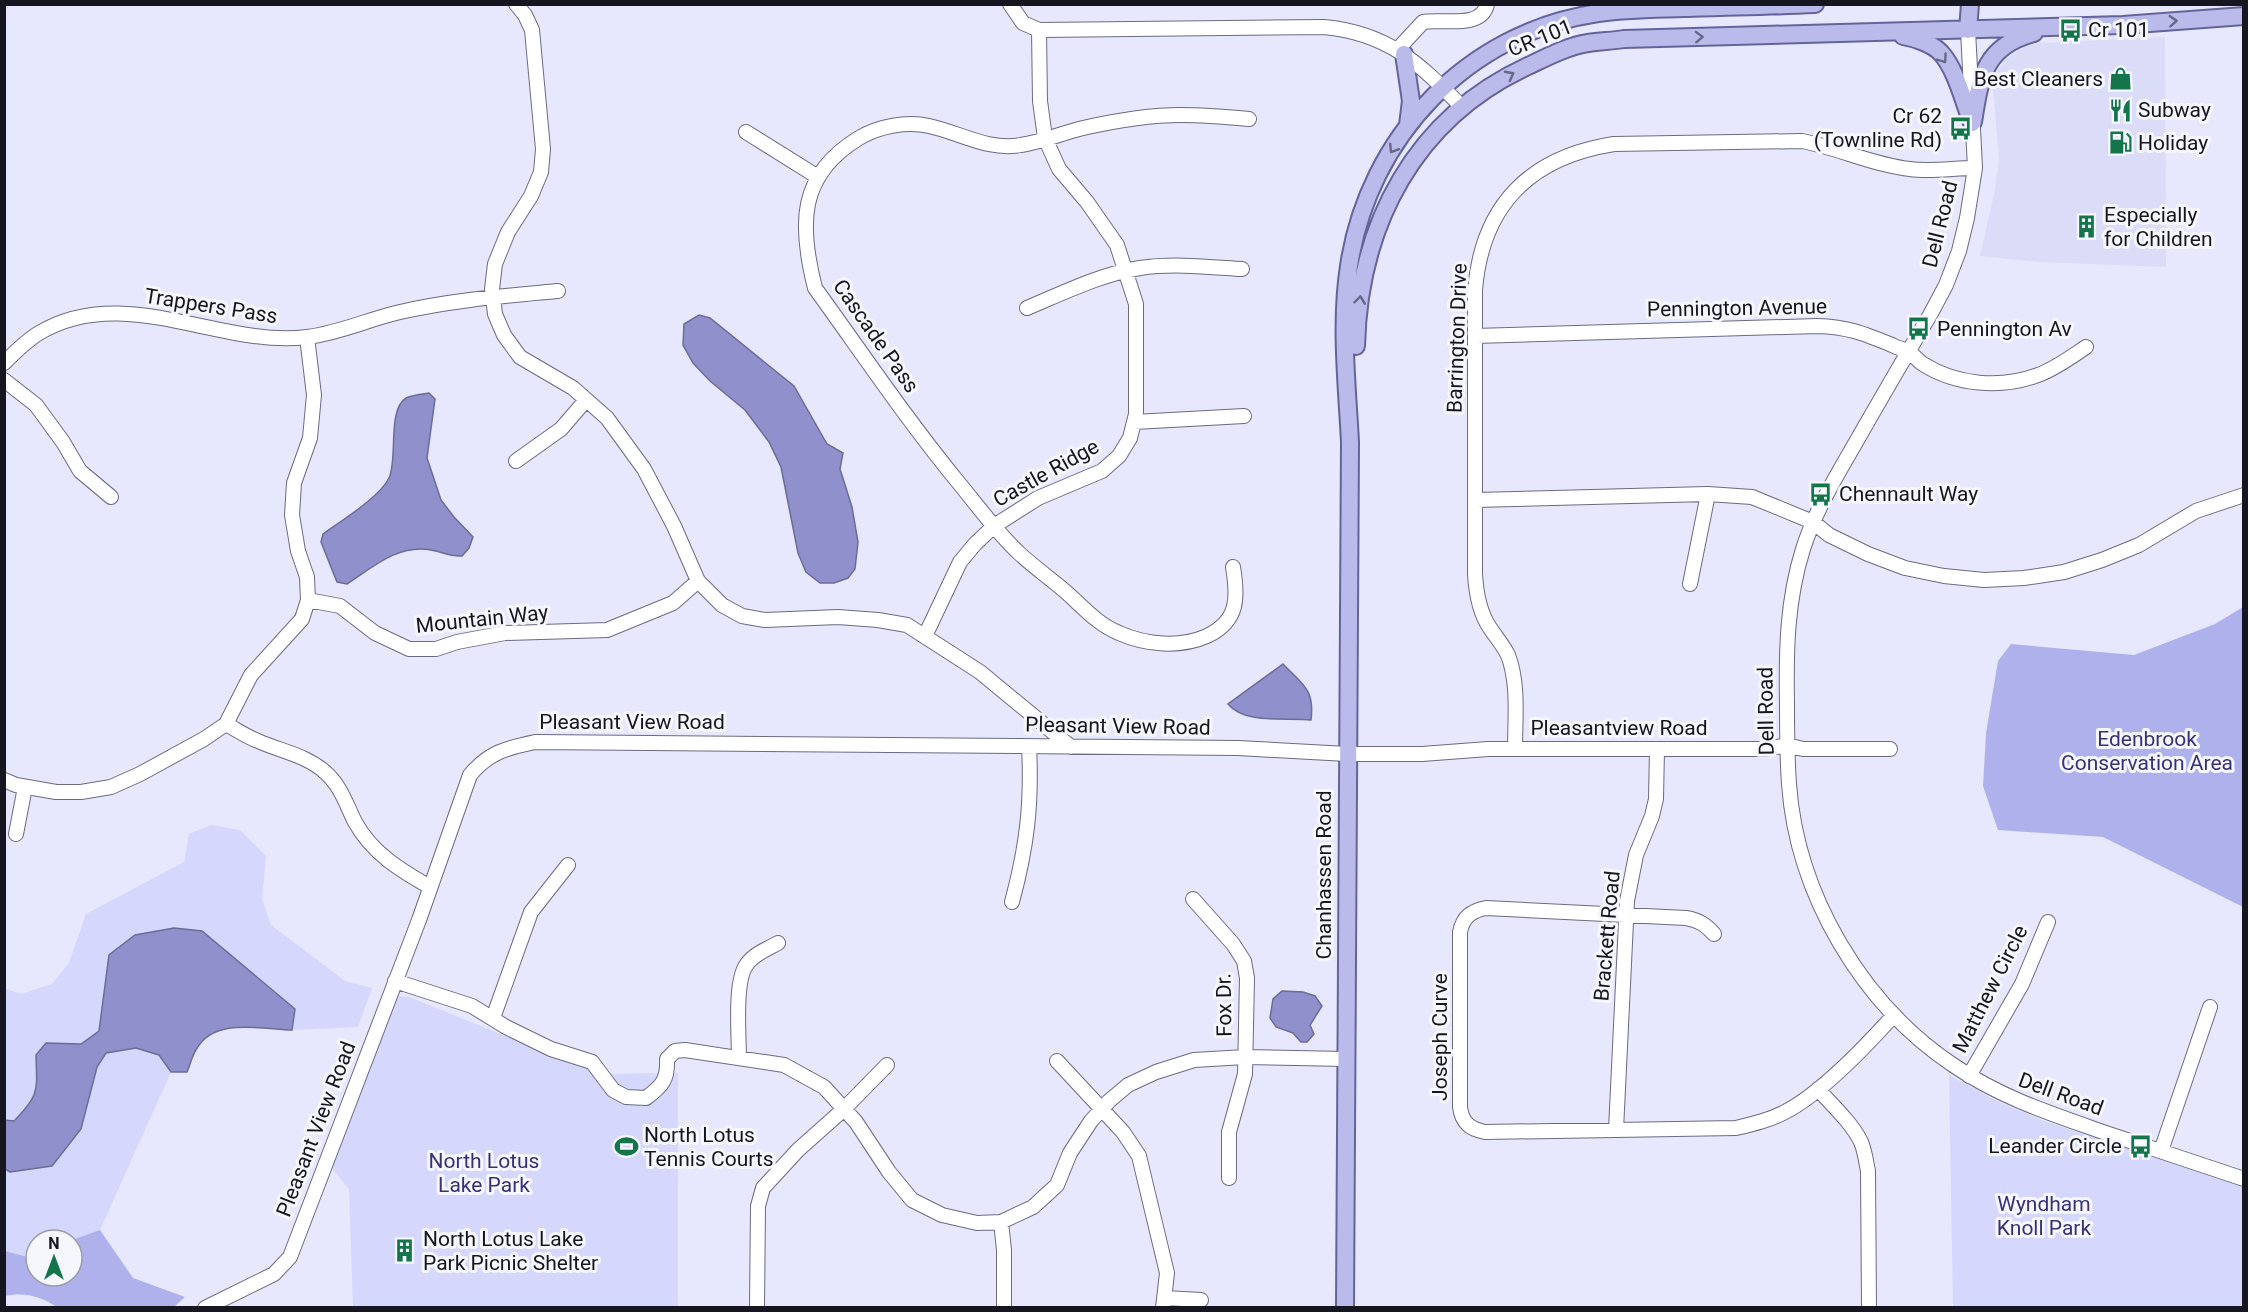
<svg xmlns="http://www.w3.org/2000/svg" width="2248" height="1312" viewBox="0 0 2248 1312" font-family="Roboto,sans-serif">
  <rect width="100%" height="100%" fill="#e7e8fd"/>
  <path fill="#dbdcf7" d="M2165 37 2166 267 2039 262 1980 256 1995 190 1999 158 1993 90 1998 71 2006 59 2026 46 2038 43Z"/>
  <path fill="#d5d7fc" d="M211 825 240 830 266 856 262 899 271 925 345 981 372 988 358 1027 292 1030 295 1009 109 955 99 1031 81 1044 36 1055C37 1090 40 1095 13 1121L5 1120 4 988 21 994 52 984 69 963 86 914 184 862 189 834Z
    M399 996 409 997 568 1061 589 1065 597 1074 678 1073V1307H353L349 1189 326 1161 391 1007Z
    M136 1047 159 1055 171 1072 100 1230 72 1240H36V1254L28 1257 5 1251 4 1169 10 1172 81 1129 97 1066 106 1053Z
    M1949 1075 1997 1101 2044 1121 2243 1187V1307H1953Z"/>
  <path fill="#afb1ed" d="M2243 607V907L2103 837 1998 830 1983 786 1986 733 1998 661 2011 644 2134 655 2215 624Z
    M100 1230 133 1278 185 1297 174 1307 58 1308C41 1296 25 1292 5 1296V1251L28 1257 36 1254V1276H72V1240Z"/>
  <path fill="#9091cc" stroke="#6b6c98" stroke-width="1.5" d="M699 315 710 318 794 386 827 444 843 453 840 469 852 507 858 542 855 569 848 578 834 583H820L806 572 798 553 781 467 769 442 745 410 710 381 693 363 683 345 684 324Z
    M429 393 435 399 427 458 441 500 454 517 473 537 469 548 462 556C451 557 442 552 431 550 398 544 373 567 347 584L337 582 321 542 323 534C341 521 380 497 389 478 398 459 387 410 406 398 412 395 422 394 429 393Z
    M1283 664C1302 684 1315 689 1311 720 1287 717 1245 725 1228 704Z
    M174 928 202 931 295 1009 292 1030C261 1029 213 1017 196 1050 192 1056 190 1065 187 1072H171L159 1055 136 1048 106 1053 97 1067 81 1129 52 1166 10 1172 5 1169V1120L14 1121C40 1095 37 1090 36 1055L46 1043 81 1044 99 1031 109 955 135 935Z
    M1282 991 1303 992 1315 996 1322 1006 1310 1025 1314 1034 1307 1042H1301L1293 1033 1276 1027 1270 1018 1273 999Z"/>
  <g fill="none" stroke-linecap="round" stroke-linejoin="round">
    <defs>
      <path id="minor" d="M516 4 525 15 532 30 543 149 541 172 531 196 508 232 495 264 492 289 495 314 504 335 520 357 573 388 607 418 644 469 674 526 698 581 722 605 742 616 765 620 838 617 878 620 907 625 980 672 1071 747
        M1010 4 1023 23 1039 30 1324 27C1388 33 1419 63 1462 107
        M1968 30 1975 168 1967 218 1959 251 1946 285 1930 315C1906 355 1883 395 1860 435 1839 472 1816 508 1803 549 1787 600 1786 650 1787 703 1787 730 1787 757 1789 784 1797 895 1862 1004 1953 1065 2001 1098 2052 1114 2106 1133 2152 1148 2198 1164 2244 1179
        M1398 49 1423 22C1441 18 1482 30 1487 4
        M746 132 818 177
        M1027 308C1063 293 1101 274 1140 268 1173 263 1210 267 1242 269
        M1475 336 1817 326C1848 327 1863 333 1892 345 1897 348 1904 349 1909 352 1914 355 1918 361 1923 364 1956 385 2001 389 2038 375 2055 369 2071 357 2086 347
        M4 363C15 352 26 341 39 333 124 282 219 348 307 337 340 333 369 319 400 312 452 300 505 296 558 291
        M4 380 36 405 63 442 80 471 111 497
        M1134 422 1244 416
        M516 461 561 429 586 400
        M1475 500 1708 494 1752 497 1813 522 1829 535 1868 554 1905 568 1944 576 1984 580 2024 578 2064 572 2102 560 2139 545 2196 511 2244 495
        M1233 567C1238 597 1239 621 1207 636 1180 648 1146 645 1119 633 1097 624 1083 607 1066 592 1051 579 1034 567 1020 554 997 533 978 506 958 482 907 420 862 353 815 288 799 225 798 175 859 138 879 126 907 121 929 126 961 133 988 151 1021 145 1042 142 1062 133 1083 128 1114 121 1149 115 1181 115 1204 115 1227 117 1249 119
        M1690 584 1708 494
        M308 600 340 606 375 633 409 649H436L457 642 505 633 607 630 673 603 698 581
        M925 636 960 562 975 544 994 526 1038 498 1102 471 1119 456 1130 438 1136 414V304L1117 245 1087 202 1059 169 1045 138 1040 101 1039 30
        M226 724C237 730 247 737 258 741 280 751 306 755 325 772 341 786 346 804 355 822 372 853 400 870 430 887
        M1515 749C1515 718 1519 684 1508 655 1503 645 1496 637 1490 628 1479 612 1476 592 1475 574V290C1482 205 1530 157 1614 144L1802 141C1839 148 1873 165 1910 169 1931 172 1954 168 1975 168
        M4 780 16 785 56 792H81L111 787 140 774 204 739 226 724 251 675 302 619 308 600 307 577 298 551 292 515 294 483 310 438 314 395 307 337
        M16 834 25 787
        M1193 899 1233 944 1244 961 1247 978 1245 1074 1229 1132V1178
        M1012 902C1027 846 1032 804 1029 746
        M1714 934C1706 925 1699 920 1686 918L1486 908C1471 911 1463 917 1460 932V1107C1462 1123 1470 1129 1485 1132L1736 1128C1753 1124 1770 1120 1785 1112 1820 1094 1867 1045 1894 1015
        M395 981 472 1006 506 1027 551 1049 592 1062 613 1090 626 1097 646 1098C662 1086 668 1080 667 1059L675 1051 685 1050 784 1065 824 1087 856 1122 889 1172 912 1200 942 1215 977 1223 1001 1222 1033 1207 1057 1185 1070 1153 1091 1121 1109 1101 1128 1085 1156 1072 1194 1060 1245 1057 1346 1059
        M493 1018 531 912 568 865
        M739 1058C739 1036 734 980 747 964 754 954 767 949 778 943
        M1057 1061 1123 1132 1139 1156 1167 1273 1163 1308
        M1969 1076 2022 984 2048 922
        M1818 1089C1832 1105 1852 1123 1861 1142 1865 1151 1866 1162 1868 1171L1869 1308
        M1616 1130 1627 901 1636 855 1652 816 1656 799 1657 749
        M2161 1151 2210 1007
        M1001 1222 1004 1250V1308
        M1165 1298 1201 1300
        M205 1308 274 1274 290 1257 419 920 470 775C489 752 507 748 535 742L1238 748 1347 754H1422L1488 749H1766L1787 745 1803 749H1890
        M757 1308 758 1206 763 1188 798 1150 844 1109 887 1065"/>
      <path id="major" d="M1968 30 1970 4
        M1903 36C1915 38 1933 44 1941 53 1956 69 1964 103 1972 123
        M1404 54 1411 101 1408 125
        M1973 122C1980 78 1984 46 2034 33
        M1356 346C1359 224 1415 118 1528 66 1547 57 1568 46 1588 43 1600 41 1612 41 1624 39L2123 25 2244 16
        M1345 1308 1350 442C1347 384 1340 323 1349 266 1368 137 1468 32 1598 13 1626 9 1655 9 1684 8 1727 7 1771 6 1815 4"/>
    </defs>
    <use href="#minor" stroke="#6a6b81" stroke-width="16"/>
    <use href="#major" stroke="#64649b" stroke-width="20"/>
    <use href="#minor" stroke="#fff" stroke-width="14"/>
    <use href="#major" stroke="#bbbbeb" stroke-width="16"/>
  </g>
  <defs><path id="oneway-chevron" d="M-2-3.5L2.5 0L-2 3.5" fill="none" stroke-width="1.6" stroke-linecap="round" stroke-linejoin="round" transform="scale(1.5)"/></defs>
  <g stroke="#686885">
    <use href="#oneway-chevron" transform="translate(2173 21) rotate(-4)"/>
    <use href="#oneway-chevron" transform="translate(1699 37) rotate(-2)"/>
    <use href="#oneway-chevron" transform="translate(1943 59) rotate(55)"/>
    <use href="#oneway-chevron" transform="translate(1510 75) rotate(-28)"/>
    <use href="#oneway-chevron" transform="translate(1393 149) rotate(122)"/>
    <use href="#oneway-chevron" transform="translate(1360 300) rotate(-83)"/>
  </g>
  <defs>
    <symbol id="bus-bare" viewBox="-9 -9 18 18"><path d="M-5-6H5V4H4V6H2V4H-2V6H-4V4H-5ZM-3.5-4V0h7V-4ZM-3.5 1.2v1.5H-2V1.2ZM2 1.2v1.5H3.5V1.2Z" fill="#14744a" stroke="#f6f7fc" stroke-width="2.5" paint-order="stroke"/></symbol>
    <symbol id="shop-bare" viewBox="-9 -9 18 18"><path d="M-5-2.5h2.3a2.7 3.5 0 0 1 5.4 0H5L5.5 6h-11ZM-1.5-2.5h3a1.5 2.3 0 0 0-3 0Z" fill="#14744a" stroke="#f6f7fc" stroke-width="2.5" paint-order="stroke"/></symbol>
    <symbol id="restaurant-bare" viewBox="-9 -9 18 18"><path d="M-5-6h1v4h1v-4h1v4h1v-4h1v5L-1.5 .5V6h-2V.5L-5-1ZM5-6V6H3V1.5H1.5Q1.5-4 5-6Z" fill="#14744a" stroke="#f6f7fc" stroke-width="2.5" paint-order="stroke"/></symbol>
    <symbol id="fuel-bare" viewBox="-9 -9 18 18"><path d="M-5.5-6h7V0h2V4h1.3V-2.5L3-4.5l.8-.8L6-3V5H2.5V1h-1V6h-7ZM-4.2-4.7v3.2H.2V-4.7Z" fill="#14744a" stroke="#f6f7fc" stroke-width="2.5" paint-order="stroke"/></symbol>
    <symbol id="building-bare" viewBox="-9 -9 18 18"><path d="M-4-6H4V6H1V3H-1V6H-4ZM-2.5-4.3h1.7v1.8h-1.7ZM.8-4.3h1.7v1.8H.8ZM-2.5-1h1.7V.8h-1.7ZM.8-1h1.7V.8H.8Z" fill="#14744a" stroke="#f6f7fc" stroke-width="2.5" paint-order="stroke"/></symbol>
    <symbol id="stadium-bare" viewBox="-9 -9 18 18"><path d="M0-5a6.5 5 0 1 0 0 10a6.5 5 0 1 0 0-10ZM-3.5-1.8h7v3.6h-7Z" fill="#14744a" stroke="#f6f7fc" stroke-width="2.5" paint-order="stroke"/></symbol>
  </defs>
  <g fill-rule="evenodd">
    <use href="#bus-bare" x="2054" y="14" width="33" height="33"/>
    <use href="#shop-bare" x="2104" y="62" width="33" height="33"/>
    <use href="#restaurant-bare" x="2104" y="94" width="33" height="33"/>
    <use href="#bus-bare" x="1944" y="112" width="33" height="33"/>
    <use href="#fuel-bare" x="2104" y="126" width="33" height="33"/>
    <use href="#building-bare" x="2070" y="210" width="33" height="33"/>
    <use href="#bus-bare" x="1902" y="312" width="33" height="33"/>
    <use href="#bus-bare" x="1804" y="478" width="33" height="33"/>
    <use href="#bus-bare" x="2124" y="1130" width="33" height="33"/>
    <use href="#stadium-bare" x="610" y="1130" width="33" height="33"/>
    <use href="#building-bare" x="388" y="1234" width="33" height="33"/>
  </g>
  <g text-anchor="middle" stroke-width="6" stroke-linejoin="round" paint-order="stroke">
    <g font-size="21" fill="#15161f" stroke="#f6f7fc" text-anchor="start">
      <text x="2088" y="37">Cr 101</text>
      <text x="2103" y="86" text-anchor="end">Best Cleaners</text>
      <text x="2138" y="117">Subway</text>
      <text x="1942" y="123" text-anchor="end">Cr 62<tspan x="1942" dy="24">(Townline Rd)</tspan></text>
      <text x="2138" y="150">Holiday</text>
      <text x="2104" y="222">Especially<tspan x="2104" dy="24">for Children</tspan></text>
      <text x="1937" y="336">Pennington Av</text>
      <text x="1839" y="501">Chennault Way</text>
      <text x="644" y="1142">North Lotus<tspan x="644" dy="24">Tennis Courts</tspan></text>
      <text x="2122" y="1153" text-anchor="end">Leander Circle</text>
      <text x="423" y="1246">North Lotus Lake<tspan x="423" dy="24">Park Picnic Shelter</tspan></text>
    </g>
    <g font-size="21" fill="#15161f" stroke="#f6f7fc">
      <text transform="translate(1540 38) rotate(-22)" y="7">CR 101</text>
      <text transform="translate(1940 224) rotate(-76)" y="7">Dell Road</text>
      <text transform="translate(211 306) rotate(9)" y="7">Trappers Pass</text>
      <text transform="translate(1737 308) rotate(-1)" y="7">Pennington Avenue</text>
      <text transform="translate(876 336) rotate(55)" y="7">Cascade Pass</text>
      <text transform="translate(1457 338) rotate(-88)" y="7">Barrington Drive</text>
      <text transform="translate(1046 473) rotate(-29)" y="7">Castle Ridge</text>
      <text transform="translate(482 619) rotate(-6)" y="7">Mountain Way</text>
      <text transform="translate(1766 711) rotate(-91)" y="7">Dell Road</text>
      <text x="632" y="729">Pleasant View Road</text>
      <text transform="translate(1118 726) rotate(1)" y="7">Pleasant View Road</text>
      <text x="1619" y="735">Pleasantview Road</text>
      <text transform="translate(1324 875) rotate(-90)" y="7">Chanhassen Road</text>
      <text transform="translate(1607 936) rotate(-85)" y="7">Brackett Road</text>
      <text transform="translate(1990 989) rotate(-63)" y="7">Matthew Circle</text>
      <text transform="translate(1224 1005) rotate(-91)" y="7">Fox Dr.</text>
      <text transform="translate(1440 1037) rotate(-90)" y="7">Joseph Curve</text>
      <text transform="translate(2061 1094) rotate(20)" y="7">Dell Road</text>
      <text transform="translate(316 1129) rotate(-69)" y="7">Pleasant View Road</text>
    </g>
    <g font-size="21" fill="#383177" stroke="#f6f7fc">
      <text x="2147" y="746">Edenbrook<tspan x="2147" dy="24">Conservation Area</tspan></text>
      <text x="484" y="1168">North Lotus<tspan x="484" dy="24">Lake Park</tspan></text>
      <text x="2044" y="1211">Wyndham<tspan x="2044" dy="24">Knoll Park</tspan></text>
    </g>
  </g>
  <rect width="2248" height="1312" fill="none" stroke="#15161f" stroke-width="12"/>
  <g transform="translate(54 1258)"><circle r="28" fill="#f6f7fc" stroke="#9c9da4" stroke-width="1.5"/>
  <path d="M0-4.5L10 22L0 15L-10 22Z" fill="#14744a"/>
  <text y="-9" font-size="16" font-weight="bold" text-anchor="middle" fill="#15161f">N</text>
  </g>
</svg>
